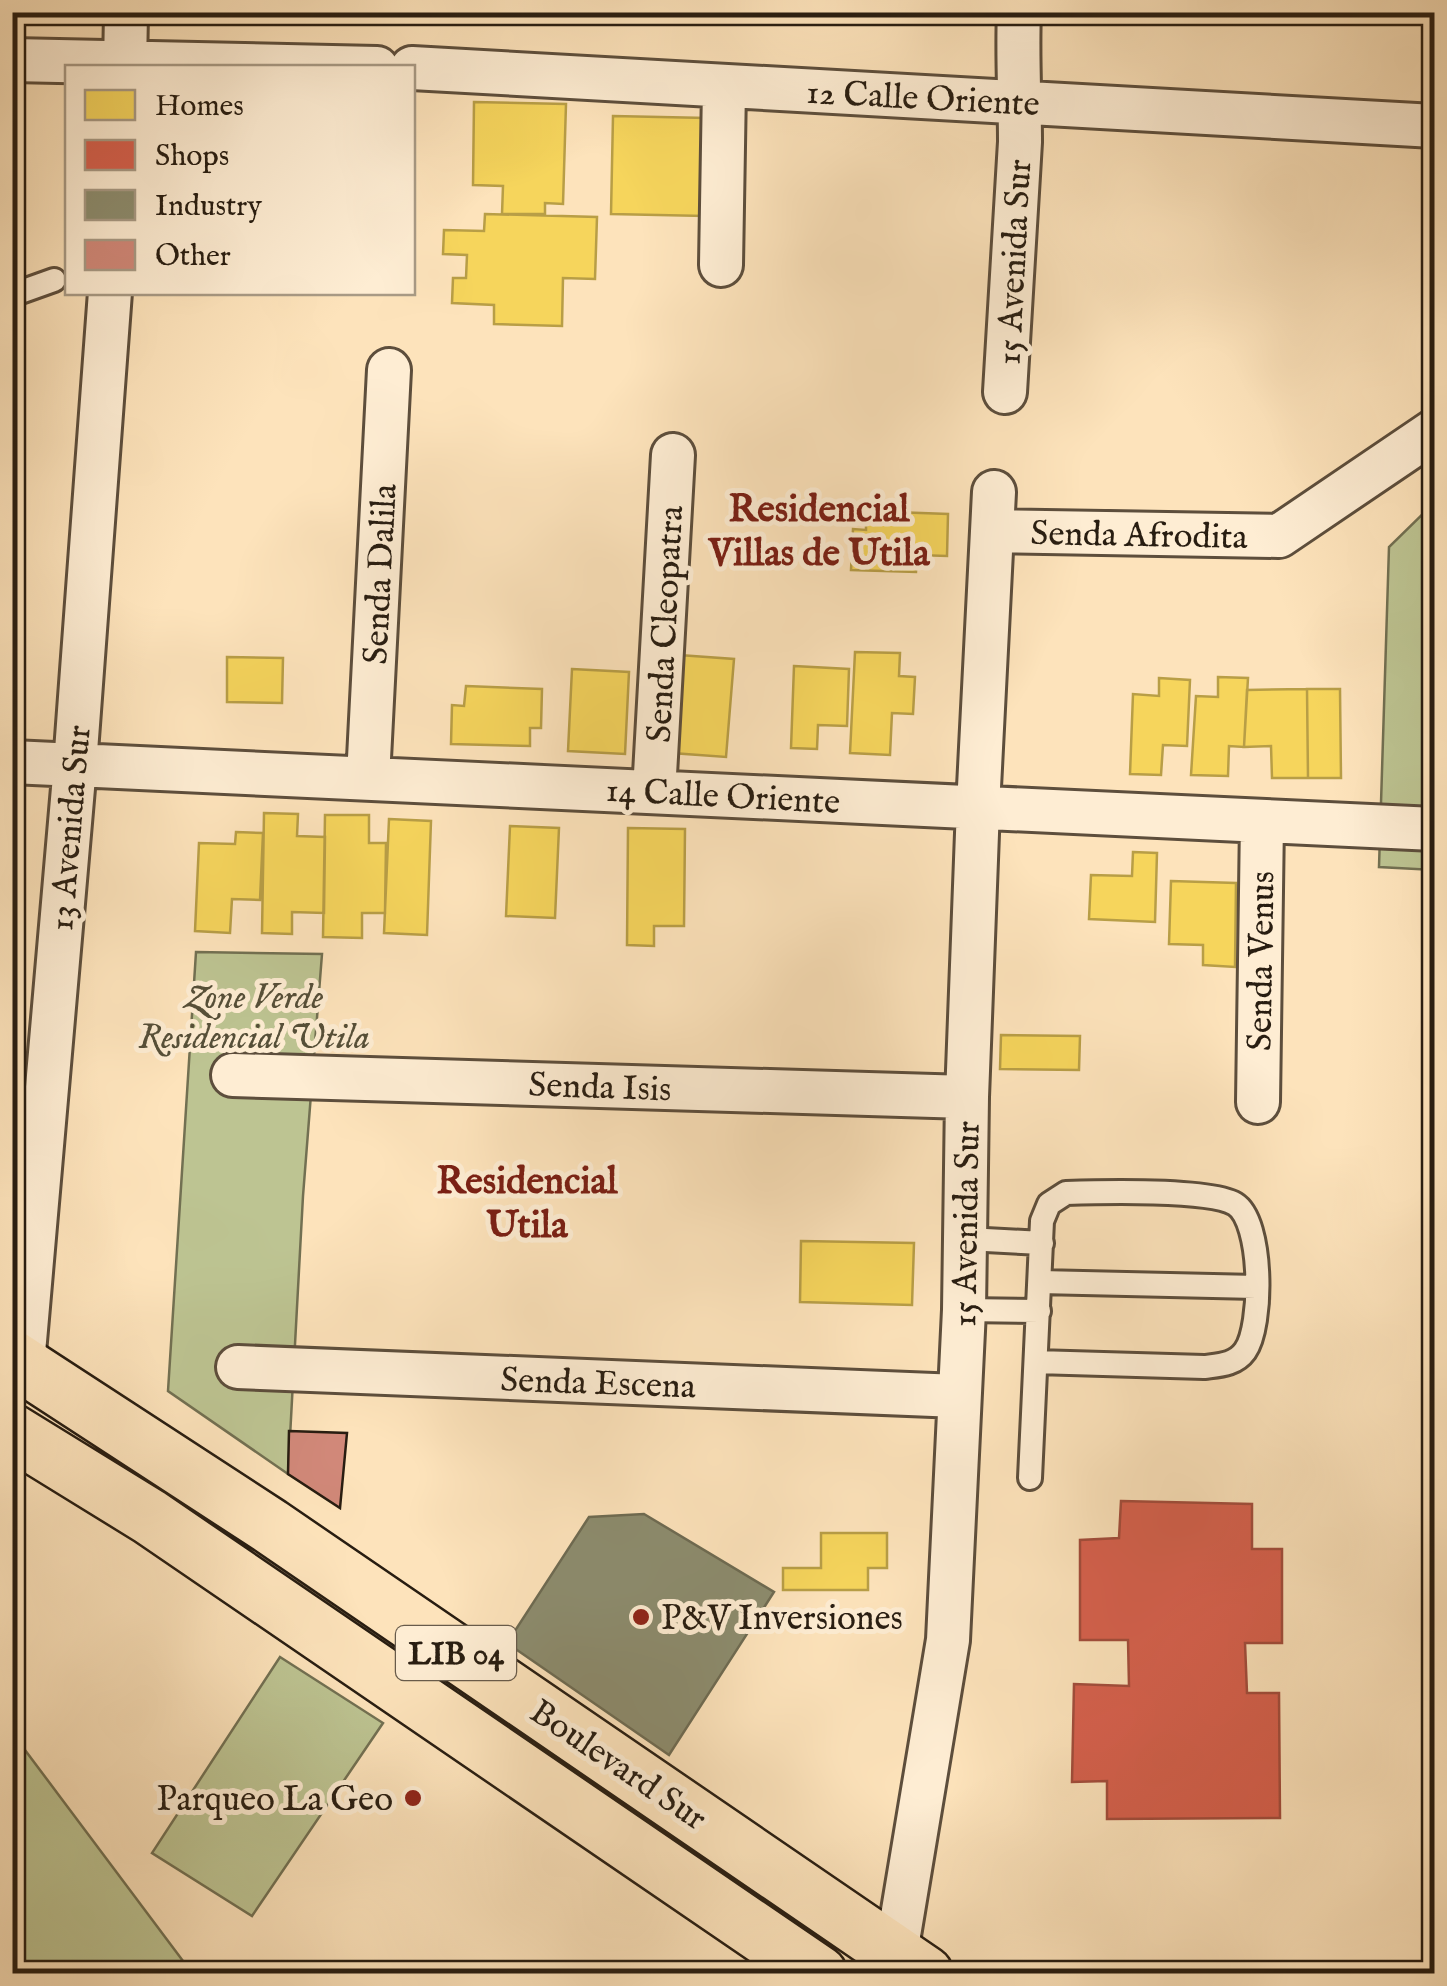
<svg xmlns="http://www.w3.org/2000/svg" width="1447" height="1986" viewBox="0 0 1447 1986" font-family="'IM FELL English',serif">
  <rect width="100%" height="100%" fill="#fde3bb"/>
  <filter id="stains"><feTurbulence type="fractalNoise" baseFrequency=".002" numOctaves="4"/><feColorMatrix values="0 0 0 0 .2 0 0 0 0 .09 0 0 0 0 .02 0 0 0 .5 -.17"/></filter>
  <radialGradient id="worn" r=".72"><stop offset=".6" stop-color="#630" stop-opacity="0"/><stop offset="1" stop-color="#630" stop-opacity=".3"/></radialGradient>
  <path fill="#bdc492" stroke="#727052" stroke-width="2.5" d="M1434 503V870L1379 867 1389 547Z
    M196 952 322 954 303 1196 288 1474 168 1391Z
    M280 1657 383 1723 252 1916 152 1853Z
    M13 1733V1734L192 1973H13Z"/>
  <path fill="#f6d55c" stroke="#b89e46" stroke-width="2.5" d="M515 12H593V21L515 16Z
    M474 102 566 104 563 204 545 203V214H502L503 186 473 185Z
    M613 116 707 118 705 216 611 214Z
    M485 214 597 217 595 279 563 278 562 326 494 324V305L452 303 453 278H466L467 255 443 254 444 230 484 231Z
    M866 511 948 514 947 556 917 555 916 572 851 570 853 529 866 530Z
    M855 652 900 653 899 676 915 677 913 714 892 713 890 755 850 753Z
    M679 655 734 659 726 757 672 753Z
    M227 657 283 658 282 703 227 702Z
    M794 666 849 669 847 726 818 725 817 749 791 748Z
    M572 669 629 672 625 754 568 751Z
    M1218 677 1248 678 1244 747 1229 746 1228 776 1191 775 1196 696 1218 697Z
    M1159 678 1190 680 1187 746 1163 745 1161 775 1130 774 1133 694 1159 696Z
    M466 686 542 689 541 728H530V746L451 744 452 705 464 706Z
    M1307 689H1340L1341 778H1308Z
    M1307 689 1308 778H1272L1271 746 1244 747 1247 690Z
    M264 813 298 814 297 836 325 837 324 913 292 912V934L262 933Z
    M325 815H369V843H386L385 913H362V938L323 937Z
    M389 819 431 821 427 935 384 933Z
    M510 826 559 828 555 918 506 916Z
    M628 828 685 829 684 926H654V946L627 945Z
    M236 832 263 833 260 900 232 899 230 933 195 931 199 843 235 844Z
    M1133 852 1157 853 1155 922 1089 919 1091 875 1132 876Z
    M1171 881 1236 883 1235 967 1203 965V945L1169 944Z
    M1001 1035 1080 1036 1079 1070 1000 1069Z
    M801 1241 914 1243 912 1305 800 1302Z
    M821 1533H887V1568H868V1590H783V1568H821Z"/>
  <path fill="#d6604d" stroke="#a24c3b" stroke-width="2.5" d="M1121 1501 1252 1504V1549H1282V1643H1245L1247 1693H1279L1280 1818 1107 1819V1781L1072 1782 1074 1684 1129 1686 1128 1640H1080V1540L1119 1538Z"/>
  <path fill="#8c8c6e" stroke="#6e6b52" stroke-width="2.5" d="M644 1514 774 1592 669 1755 507 1643 589 1517Z"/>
  <path fill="#d18879" stroke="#281d11" stroke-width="2.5" d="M289 1431 347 1433 340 1508 288 1474Z"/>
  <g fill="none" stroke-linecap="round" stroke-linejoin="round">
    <defs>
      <path id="lane" d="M12 295 54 280
        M967 1239 1042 1243
        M1040 1282 1256 1287
        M964 1310 1039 1311
        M1030 1478 1042 1221 1049 1204 1066 1193C1099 1192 1210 1189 1235 1204 1263 1221 1263 1326 1245 1351 1235 1365 1219 1365 1204 1367L1036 1362"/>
      <path id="street" d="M12 60 377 68
        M125 68 126 12
        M412 68 1434 126
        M721 265 724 87
        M1005 392 1020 142C1020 98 1017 56 1019 12
        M992 531 1279 536 1434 431
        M12 762 1434 829
        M368 778 389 370
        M654 792 673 455
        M233 1075 967 1097
        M1258 1102 1262 821
        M23 1364 75 765 110 292
        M238 1367 958 1396
        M896 1953 948 1640 964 1310 967 1097 978 807 994 492"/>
      <path id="highway" d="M12 1358 270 1526 925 1974
        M12 1432 150 1517 819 1974"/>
    </defs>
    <use href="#lane" stroke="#5d4e3c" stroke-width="28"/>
    <use href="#street" stroke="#5d4e3c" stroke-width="48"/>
    <use href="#highway" stroke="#281d11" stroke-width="60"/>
    <use href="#lane" stroke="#feedd3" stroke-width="22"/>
    <use href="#street" stroke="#feedd3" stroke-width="42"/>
    <use href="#highway" stroke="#fde3bb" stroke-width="55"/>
  </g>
  <g fill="#8f2418" stroke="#feedd3" stroke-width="4">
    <circle cx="641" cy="1617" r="10"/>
    <circle cx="413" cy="1798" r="10"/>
  </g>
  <g text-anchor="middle" stroke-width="10" stroke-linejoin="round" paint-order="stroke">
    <rect fill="#feedd3" stroke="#685b4b" stroke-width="2.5" x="396" y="1626" width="120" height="54" rx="8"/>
    <g font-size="32" font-weight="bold" fill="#281d11">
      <text x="456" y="1664">LIB 04</text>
    </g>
    <g font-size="35" fill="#281d11" stroke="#feedd3">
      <text transform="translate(923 97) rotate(3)" y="12">12 Calle Oriente</text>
      <text transform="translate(1013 262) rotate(-87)" y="12">15 Avenida Sur</text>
      <text transform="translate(1139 534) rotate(1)" y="12">Senda Afrodita</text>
      <text transform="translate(379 574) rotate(-87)" y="12">Senda Dalila</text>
      <text transform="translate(664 624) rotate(-87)" y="12">Senda Cleopatra</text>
      <text transform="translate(723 795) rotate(3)" y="12">14 Calle Oriente</text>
      <text transform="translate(69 828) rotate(-85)" y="12">13 Avenida Sur</text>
      <text transform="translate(1260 961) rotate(-89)" y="12">Senda Venus</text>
      <text transform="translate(600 1086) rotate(2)" y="12">Senda Isis</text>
      <text transform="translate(965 1224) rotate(-89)" y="12">15 Avenida Sur</text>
      <text transform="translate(598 1382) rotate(2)" y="12">Senda Escena</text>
      <text transform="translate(619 1764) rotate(34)" y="12">Boulevard Sur</text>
    </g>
    <g font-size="35" font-style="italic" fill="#554f38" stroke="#feedd3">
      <text x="254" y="1008">Zone Verde<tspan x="254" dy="40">Residencial Utila</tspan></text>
    </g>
    <g font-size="35" fill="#281d11" stroke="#feedd3" text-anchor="start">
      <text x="661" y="1629">P&amp;V Inversiones</text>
      <text x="393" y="1810" text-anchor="end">Parqueo La Geo</text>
    </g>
    <g font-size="38" font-weight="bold" fill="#7a1f14" stroke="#feedd3">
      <text x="819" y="521">Residencial<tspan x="819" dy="44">Villas de Utila</tspan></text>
      <text x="527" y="1193">Residencial<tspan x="527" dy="44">Utila</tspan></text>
    </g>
  </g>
  <rect width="1447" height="1986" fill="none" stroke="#fde3bb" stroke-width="50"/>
  <rect x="15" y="15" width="1417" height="1956" fill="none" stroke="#281d11" stroke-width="5"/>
  <rect x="25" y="25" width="1397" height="1936" fill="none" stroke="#281d11" stroke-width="2.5"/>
  <rect x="65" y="65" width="350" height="230" fill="#feedd3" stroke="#a89a85" stroke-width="2.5"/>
  <rect x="85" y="90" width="50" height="30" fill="#f6d55c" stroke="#a89a85" stroke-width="2.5"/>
  <text x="155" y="115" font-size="30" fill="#281d11">Homes</text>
  <rect x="85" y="140" width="50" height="30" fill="#d6604d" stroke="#a89a85" stroke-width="2.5"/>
  <text x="155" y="165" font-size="30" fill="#281d11">Shops</text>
  <rect x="85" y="190" width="50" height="30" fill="#8c8c6e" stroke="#a89a85" stroke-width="2.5"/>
  <text x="155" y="215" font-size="30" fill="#281d11">Industry</text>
  <rect x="85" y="240" width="50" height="30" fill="#d18879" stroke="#a89a85" stroke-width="2.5"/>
  <text x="155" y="265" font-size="30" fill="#281d11">Other</text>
  <rect width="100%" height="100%" filter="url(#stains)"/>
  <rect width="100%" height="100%" fill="url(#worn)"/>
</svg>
